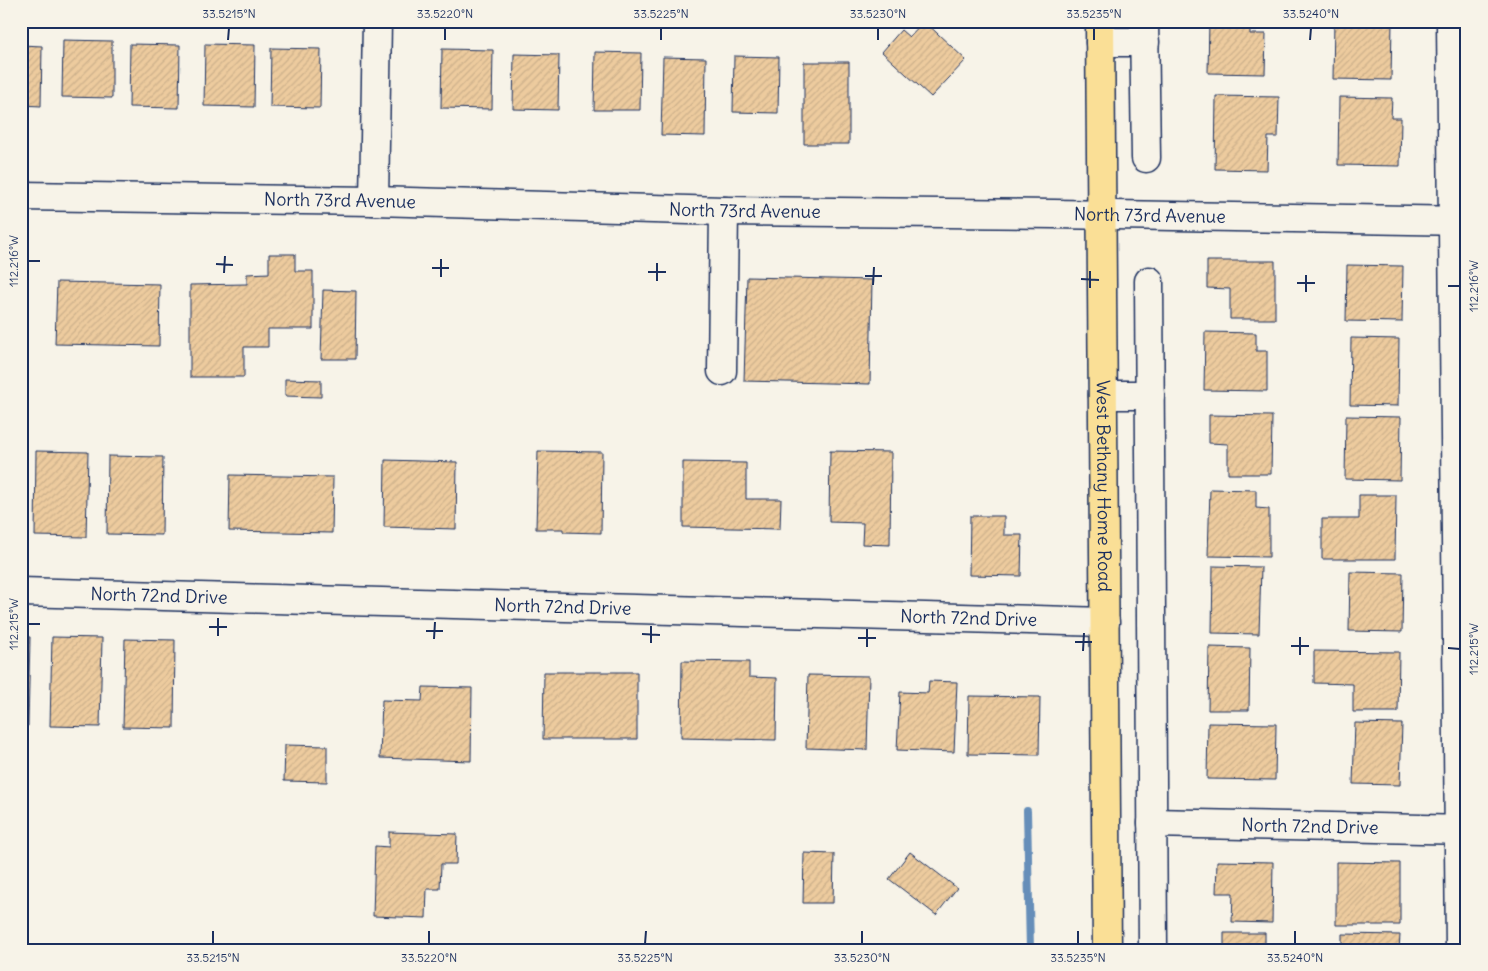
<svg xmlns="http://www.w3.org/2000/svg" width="1488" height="971" viewBox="0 0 1488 971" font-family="Delius,sans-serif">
  <defs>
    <pattern id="building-hatch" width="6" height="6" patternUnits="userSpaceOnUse" patternTransform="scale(1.25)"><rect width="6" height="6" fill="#edcb9e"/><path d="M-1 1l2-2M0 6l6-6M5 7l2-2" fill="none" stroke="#cbaf8a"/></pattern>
  </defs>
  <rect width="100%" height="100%" fill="#f7f3e8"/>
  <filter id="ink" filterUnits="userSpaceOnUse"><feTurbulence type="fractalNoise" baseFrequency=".02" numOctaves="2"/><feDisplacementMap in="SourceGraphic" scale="10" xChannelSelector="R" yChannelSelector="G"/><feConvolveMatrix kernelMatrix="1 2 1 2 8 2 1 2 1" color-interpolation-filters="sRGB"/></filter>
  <g filter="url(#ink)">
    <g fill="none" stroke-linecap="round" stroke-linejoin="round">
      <path stroke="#668eb9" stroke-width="8" d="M1027 811 1030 950"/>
    </g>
    <path fill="url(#building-hatch)" stroke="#1b2f5e" d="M924 21 966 60 931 97 882 52 901 30 909 37Z
      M1209 21H1250V34H1266L1265 74 1208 73Z
      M1334 21H1392L1391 80 1333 79Z
      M63 40 112 41V98L62 97Z
      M130 44 180 45 179 108 129 107Z
      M205 44 255 45 254 107 204 106Z
      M21 45 42 46 41 106 21 105Z
      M271 48 321 49 320 108 270 107Z
      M442 49 493 50 492 109 441 108Z
      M595 52 641 53 640 110H594Z
      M514 54 559 55 558 110 513 109Z
      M734 56 779 57 778 113 733 112Z
      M663 57 706 58 705 136 661 135Z
      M804 62H849V144H804Z
      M1216 96 1279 97 1278 137H1268L1267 170 1215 169Z
      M1339 97 1392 98 1391 118H1401L1400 166 1338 165Z
      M269 254H295V271H313V329H268V347H244V377H190V285L247 284V274L269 273Z
      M1207 261H1275V319H1230V289L1207 288Z
      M1347 265 1403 266 1402 322 1346 321Z
      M747 277 872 280 870 384 744 381Z
      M57 282 160 284 159 346 55 344Z
      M323 290 356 291 355 359H321Z
      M1205 332 1256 333V351H1267V391L1204 390Z
      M1351 338 1399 339 1398 406 1350 405Z
      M285 379 321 380V397L285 396Z
      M1209 415 1272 416 1271 474H1228V444L1209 443Z
      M1346 416 1401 417 1400 480 1345 479Z
      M36 451 88 452 86 537 35 536Z
      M538 451 602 452 601 533 563 532V529H536Z
      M830 451 891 452 890 545 862 544 863 523 829 522Z
      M108 456 163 457 162 535 107 534Z
      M385 460 457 462 456 529 384 527Z
      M683 462 746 463V499H781L780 529 683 527Z
      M230 475 333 477 332 533 229 531Z
      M1210 489 1256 490V508L1269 509V557L1208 556Z
      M1359 495H1396L1395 559H1322V519H1359Z
      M970 516H1004V535H1022L1021 576 969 575Z
      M1213 566 1261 567 1259 634 1212 633Z
      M1350 572 1403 573 1402 632 1349 631Z
      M21 636 30 637 28 726H21Z
      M52 637 102 638 100 727 50 726Z
      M125 639 175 640 174 728 123 727Z
      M1209 647 1250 648 1249 710H1208Z
      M1314 651 1399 652 1398 712H1353V684L1314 683Z
      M682 661 749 662V677L777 678 776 740 681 738Z
      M544 672H637V739H543Z
      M808 675 869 676 867 750 806 748Z
      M929 681 957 682 954 752 897 750 900 692 928 693Z
      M423 687 472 688 471 761 380 758 382 700 422 701Z
      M969 696 1040 697 1039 755 968 754Z
      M1208 723 1276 724 1275 780 1207 779Z
      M1355 723 1402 724 1400 785 1353 784Z
      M285 745 327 746V782L284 781Z
      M389 832 457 834 456 864H441L440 889H427L426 918 373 916 375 846 389 847Z
      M910 852 957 888 936 915 889 879Z
      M804 853 834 854 833 903H803Z
      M1217 861 1273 862 1272 923 1232 922 1233 893H1216Z
      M1336 862 1400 863V925H1336Z
      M1224 933H1265V950H1224Z
      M1342 934 1400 935 1399 950H1342Z"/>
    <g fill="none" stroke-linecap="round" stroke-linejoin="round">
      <defs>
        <g id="minor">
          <path d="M1144 21 1146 158"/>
          <path d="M1451 21 1460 950"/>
          <path d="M1100 42H1145"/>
          <path id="s1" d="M21 196 374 201 724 211 1054 214 1467 221"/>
          <path d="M374 201 377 21"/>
          <path d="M1149 281 1153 950"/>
          <path d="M722 371 724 211"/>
          <path d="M1103 395H1150"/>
          <path id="s2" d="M21 592 1105 622"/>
          <path id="s3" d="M1152 823 1467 830"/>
        </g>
        <g id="major">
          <path id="s4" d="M1100 21 1107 950"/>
        </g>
      </defs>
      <use href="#minor" stroke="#1b2f5e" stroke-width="31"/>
      <use href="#major" stroke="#1b2f5e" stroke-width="31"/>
      <use href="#minor" stroke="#f7f3e8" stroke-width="28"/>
      <use href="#major" stroke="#fadf96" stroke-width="28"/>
    </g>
  </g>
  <path fill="none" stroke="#1b2f5e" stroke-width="2" d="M228 40 229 28M445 40V28M661 40V28M878 40V28M1094 40V28M1310 40 1311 28M28 261H40M216 264 233 265M432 268H449M648 272H666M224 273 225 256M865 276H882M441 277V259M1081 279 1099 280M657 281V263M1297 283H1315M873 285 874 267M1448 286H1460M1090 288V271M1306 292V275M28 624H40M209 627H227M426 631H443M642 634 660 635M218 636V618M858 638H876M434 639 435 622M1075 642H1092M651 643V626M1291 646H1309M867 647V629M1448 648 1460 649M1083 651 1084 633M1300 655V637M213 944V931M429 944V931M645 944 646 931M862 944V931M1078 944V931M1295 944V931"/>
  <g text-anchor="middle" stroke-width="5" stroke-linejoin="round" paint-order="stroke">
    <g font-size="18" fill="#1b2f5e" stroke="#f7f3e8">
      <text dy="6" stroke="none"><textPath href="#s1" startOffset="319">North 73rd Avenue</textPath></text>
      <text dy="6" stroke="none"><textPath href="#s1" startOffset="724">North 73rd Avenue</textPath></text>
      <text dy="6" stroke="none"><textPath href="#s1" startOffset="1129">North 73rd Avenue</textPath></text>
      <text dy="6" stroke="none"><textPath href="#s4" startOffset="465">West Bethany Home Road</textPath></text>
      <text dy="6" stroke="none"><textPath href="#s2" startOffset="138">North 72nd Drive</textPath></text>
      <text dy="6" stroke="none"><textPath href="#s2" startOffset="542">North 72nd Drive</textPath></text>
      <text dy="6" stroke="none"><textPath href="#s2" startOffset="948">North 72nd Drive</textPath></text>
      <text dy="6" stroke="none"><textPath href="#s3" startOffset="158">North 72nd Drive</textPath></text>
    </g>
  </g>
  <rect width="1488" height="971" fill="none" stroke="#f7f3e8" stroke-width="55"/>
  <rect x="28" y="28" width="1432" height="916" fill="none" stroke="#1b2f5e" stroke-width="2"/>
  <g font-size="12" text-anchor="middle" fill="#1b2f5e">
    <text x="229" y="18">33.5215°N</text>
    <text x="445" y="18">33.5220°N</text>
    <text x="661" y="18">33.5225°N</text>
    <text x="878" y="18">33.5230°N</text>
    <text x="1094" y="18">33.5235°N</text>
    <text x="1311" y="18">33.5240°N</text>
    <text transform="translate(14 261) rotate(-90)" y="4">112.216°W</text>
    <text transform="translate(1474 286) rotate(-90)" y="4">112.216°W</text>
    <text transform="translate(14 624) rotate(-90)" y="4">112.215°W</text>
    <text transform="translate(1474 649) rotate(-90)" y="4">112.215°W</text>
    <text x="213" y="962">33.5215°N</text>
    <text x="429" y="962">33.5220°N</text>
    <text x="645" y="962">33.5225°N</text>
    <text x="862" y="962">33.5230°N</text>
    <text x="1078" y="962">33.5235°N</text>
    <text x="1295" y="962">33.5240°N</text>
  </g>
</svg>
